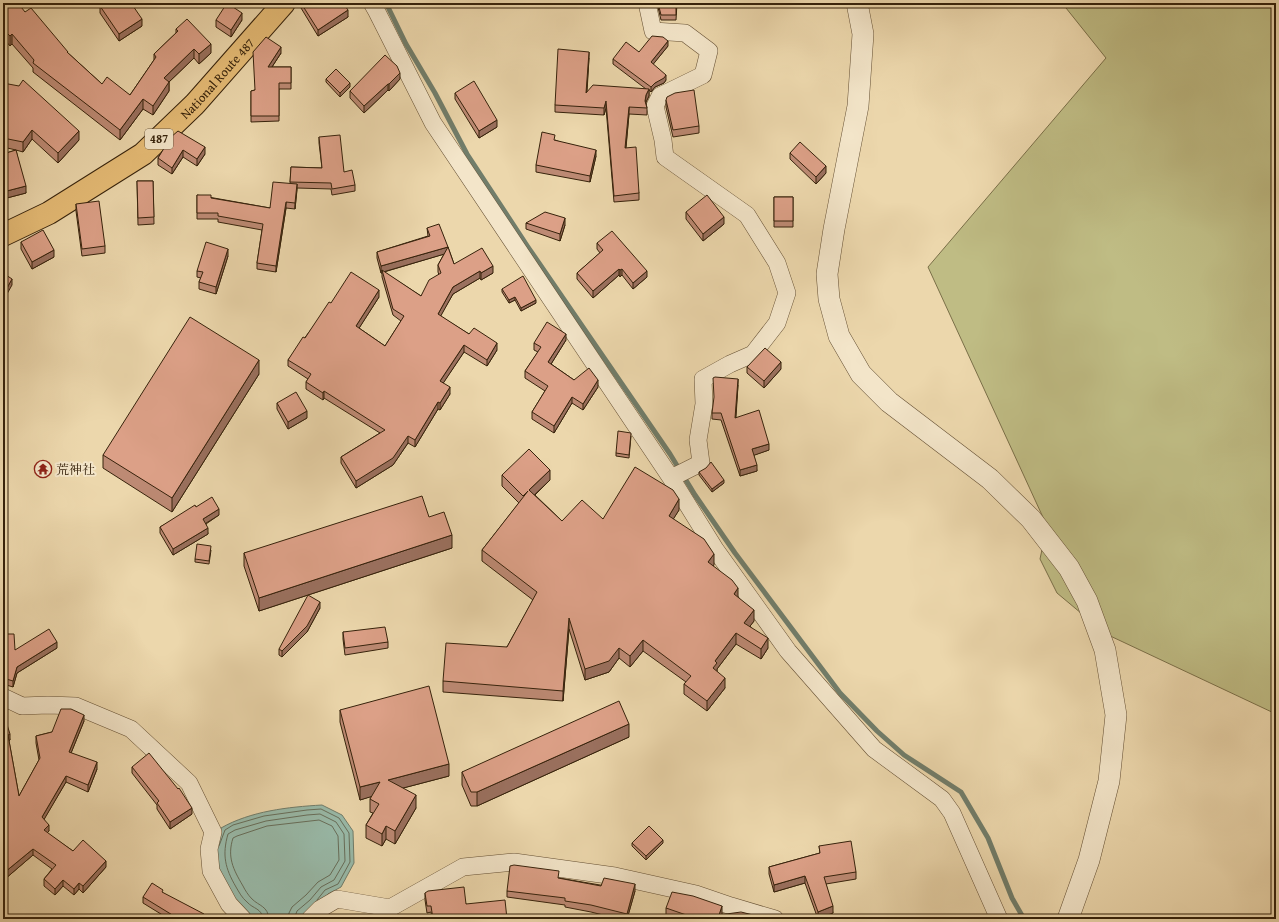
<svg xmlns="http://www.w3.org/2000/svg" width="1279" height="922" viewBox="0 0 1279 922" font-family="'Gentium Book Plus','Noto Serif JP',serif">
  <rect width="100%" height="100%" fill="#ecd7ac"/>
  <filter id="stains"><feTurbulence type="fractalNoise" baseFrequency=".005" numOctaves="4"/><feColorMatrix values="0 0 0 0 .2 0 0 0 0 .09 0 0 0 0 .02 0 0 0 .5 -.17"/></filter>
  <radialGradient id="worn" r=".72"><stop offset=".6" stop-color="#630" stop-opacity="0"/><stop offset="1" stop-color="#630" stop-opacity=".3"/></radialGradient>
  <path fill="#bfbc84" stroke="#7a6f48" d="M1062 3H1276V714L1106 634 1057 593 1040 559 1047 526 928 267 1106 58Z"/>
  <path fill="#99baa9" stroke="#717d6a" d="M322 805 342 815 353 831 354 863 341 887 328 894 317 906 301 919H257L240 909 221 879 215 846 221 828C251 811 288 807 322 805Z"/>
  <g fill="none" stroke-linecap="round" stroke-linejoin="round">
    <path stroke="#686e5a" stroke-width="1" d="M219 846 225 830 233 825 264 816 307 810 321 809 339 818 349 833 350 862 338 884 325 890 317 900
      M263 919C262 908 253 909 247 902 242 898 239 892 236 887 225 868 222 855 228 834L235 830 266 821 307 815 320 814 336 822 344 834 345 861 334 880 321 887 310 900 297 911 294 919
      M269 919C268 906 259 906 252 899 248 895 245 890 243 886 233 869 227 857 233 838L237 836 267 826 319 820 332 826 338 836 339 860 330 875 318 882 306 895 292 907 289 913 288 919"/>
    <path stroke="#717d6a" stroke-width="5" d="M386 3 406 44 435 93 467 154 528 247 670 454 695 495 735 553 840 693 877 731 904 755 961 792 988 838 1012 898 1024 919"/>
    <defs>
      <path id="minor" d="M372 3 376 10 433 123 671 478 715 549 788 651 874 749 942 799 952 813 999 919
        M647 3 653 31 685 33 709 51 703 75 660 96 655 106 663 140 665 157 747 215 777 263 787 293 777 323 753 354 730 364 703 379 704 404 698 440 701 463 671 478
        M3 697 22 706 48 705 76 706 131 729 189 783 213 832 209 849 211 871 229 904 243 919
        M310 919 320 909 337 899 390 908 463 867 514 862 615 876 696 894 731 906 775 919"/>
      <path id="tertiary" d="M857 3 863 34 858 106 834 229 827 274 829 299 839 336 861 374 889 402 990 479 1031 519 1069 568 1087 601 1105 650 1116 715 1109 781 1089 860 1068 919"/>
      <g id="trunk">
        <path id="s1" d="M3 235 49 213 143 154 195 104 284 3"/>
      </g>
    </defs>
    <use href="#minor" stroke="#644f33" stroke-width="18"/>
    <use href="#tertiary" stroke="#644f33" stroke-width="22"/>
    <use href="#trunk" stroke="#36220b" stroke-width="24"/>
    <use href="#minor" stroke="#f3e5c9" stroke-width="17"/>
    <use href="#tertiary" stroke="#f3e5c9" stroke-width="21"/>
    <use href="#trunk" stroke="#e6bc76" stroke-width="22"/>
  </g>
  <path fill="#bd8a74" stroke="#36220b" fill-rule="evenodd" d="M3 3 25 12 68 53 102 84 130 95 154 60V54L176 33V29L211 53 199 64 194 58 169 82V91L153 115 143 109 120 140 33 72V68L12 44 10 46 5 40Z
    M301 3H343L348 17 318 36 301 8Z
    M657 3H677L676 20H661Z
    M100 6 142 26 119 41 100 13Z
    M216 20H242L231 37 216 27Z
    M668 46 653 64 666 80 664 83 655 87 651 92 649 90V96L646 102V103L647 108V115L629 114 626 148 639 193V200L614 202 606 108 604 115 555 112V105L589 58 587 92 646 89 613 64V59L639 52Z
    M281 53 272 67H291V89H279V121L251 122V91L255 90Z
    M326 79 350 87 340 97 326 82Z
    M400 79 389 91 388 90 364 113 350 98V91Z
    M3 83 79 140 58 163 32 139 23 152 16 150 26 193 3 199V154L16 150 3 147Z
    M455 93 497 127 479 138 455 99Z
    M666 100 699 126V133L673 137 666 107Z
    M171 137 205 154 197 166 183 157 172 174 158 165V158Z
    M319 137 344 172 355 185V191L332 195 331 189 297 188 295 209 286 208 276 272 257 269V263L262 230 218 222V219H197V195L270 208 290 184 291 167 322 168 319 143Z
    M555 140 596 156 590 182 536 172V165Z
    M790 153 826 173 816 184 790 159Z
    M137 181H153L154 224 138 225Z
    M774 197H793V227H774Z
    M76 204 105 246V253L82 256 76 211Z
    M686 212 724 224 703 241 686 219Z
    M526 223 565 225 560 241 526 229Z
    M427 228 448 247 454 264 493 273 481 280 480 278 453 294 440 316 469 334 497 350 487 366 464 352 443 383 450 394 440 410 438 409 415 447 408 443 393 465 356 488 341 463V457L380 433 324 398 323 400 306 389V382L308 379 288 366V360L331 303 379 297 359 328 385 346 401 321 393 315 382 277V273H381L377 258V252L428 236ZM444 254 438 265V272L439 275 421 296 384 272Z
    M21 242 54 257 32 269 21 249Z
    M597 243 647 277 633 289 622 275 620 277 619 275 593 298 577 279V273L600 253 597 249Z
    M228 256 216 294 199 289V282L201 278 197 277V271Z
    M502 289 536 303 521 311 515 300 509 303 502 292Z
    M566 340 551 364 574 380 598 387 583 410 572 403 554 433 532 419V412L545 391 525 378V371L538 352 534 350V343Z
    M747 367 781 369 764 388 747 373Z
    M259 374 172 512 103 468V455Z
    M738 385 736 417 769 450 754 455 757 471 740 476 721 420 712 419V413Z
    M277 403 307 418 288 429 277 409Z
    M3 425 7 446V453L3 454Z
    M631 436 629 458 616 456V453Z
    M699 472 724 483 712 492 699 475Z
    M502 475 550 480 535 495 562 521 603 519 679 510 673 519 714 565 713 566 738 597 754 621 750 626 768 648 761 659 736 644 717 669V672L725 688 707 711 684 694V684L686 682 643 651 630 667 619 658 609 672 585 680 569 629 563 701 443 692V681L507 647 533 600 482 561V550L519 503 502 486Z
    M196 507 219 515 206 524 208 534 173 555 160 533V527Z
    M429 517 452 548 259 611 244 566V553Z
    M211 550 209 564 195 562V559Z
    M320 608 307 632 282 657 279 655V649Z
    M343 632 388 642V648L345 655 343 639Z
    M3 634 15 650 57 648 17 673 13 687 3 684Z
    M340 710 449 776 403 788 416 808 395 844 386 839 382 846 366 838V825L373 813 370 812V799L372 796 360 800 340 722Z
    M3 712 10 740 9 741 19 796 39 760 36 743V736L52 732 84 721 71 753 97 769 88 792 66 782 44 819 49 831 47 833 73 851 106 867 83 893 79 889 74 895 63 886 55 895 44 886V879L52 869 33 855 5 879 3 877Z
    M629 737 477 806H471L462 785V772Z
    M132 767 192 814 170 829 157 809V805L132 773Z
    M632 843H663L646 860 632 846Z
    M819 846 856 872V879L826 884 833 913 818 919 805 883 774 892 769 874V867L820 853Z
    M559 878 635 891 627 919H619L591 912 565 907V905L507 897V891Z
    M163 893 204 919H169L143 903V897Z
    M425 893 466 904 507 919H432L431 912 427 913 425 900Z
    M666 908 722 914 757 919H676L666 915Z"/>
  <path fill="#9a705e" stroke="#36220b" d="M348 10V17L318 36V30Z
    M242 13V20L231 37V30Z
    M142 19V26L119 41V34Z
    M5 31V40L3 42V33Z
    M12 34V44L10 46V36Z
    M668 41V46L651 67V62Z
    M211 44V53L199 64V54Z
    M281 47V53L268 73V67Z
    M194 49V58L169 82V91L153 115V106L164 78Z
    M589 52V58L586 100V93Z
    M400 73V79L389 91V84Z
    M666 75V80L664 83 655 87 651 92V87L655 83Z
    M350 83V87L340 97V93Z
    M388 84V90L364 113V106Z
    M649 89V96L646 102 645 108 646 95Z
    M143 99V109L120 140V130Z
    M606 101V108L604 115V108Z
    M629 107V114L625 155V148Z
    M497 120V127L479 138V131Z
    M32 130V139L23 152V142Z
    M79 131V140L58 163V153Z
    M205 147V154L197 166V159Z
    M183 150V157L172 174V168Z
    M596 150V156L590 182V176Z
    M826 166V173L816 184V177Z
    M297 184V190L295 209V203Z
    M26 186V193L3 199V192Z
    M286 202V208L276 272V266Z
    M724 217V224L703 241V234Z
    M565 218V225L560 241V234Z
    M448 247V253L383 272 382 270V273H381V266Z
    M228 249V256L216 294V287Z
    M54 250V257L32 269V262Z
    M493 266V273L481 280V273Z
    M619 269V275L593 298V291Z
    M622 269V275L620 277V270Z
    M480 271V278L453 294 438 321V314L453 287Z
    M647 271V277L633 289V283Z
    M12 279V285L3 301V295Z
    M379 290V297L356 333V326Z
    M515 297V300L509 303V300Z
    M536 300V303L521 311V308Z
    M566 334V340L548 369V362Z
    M497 343V350L487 366V360Z
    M464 345V352L440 388V381Z
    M259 360V374L172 512V498Z
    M781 362V369L764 388V381Z
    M738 379V385L735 424V418Z
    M598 380V387L583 410V404Z
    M450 387V394L440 410V403Z
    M324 391V398L323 400V393Z
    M572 397V403L554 433V426Z
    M438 402V409L415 447V440Z
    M307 411V418L288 429V422Z
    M408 436V443L393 465 356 488V481Z
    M769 444V450L752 456V449Z
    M757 465V471L740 476V470Z
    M550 470V480L529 500V490Z
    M724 480V483L712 492V489Z
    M679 499V510L669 526V516Z
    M219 509V515L203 525V519Z
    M208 528V534L173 555V549Z
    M452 535V548L259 611V598Z
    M714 554V565L708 573V562Z
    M738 588V599L734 594Z
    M320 602V608L307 632 282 657V651Z
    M754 610V621L744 634V623Z
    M569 618V629L563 701V691Z
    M736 633V644L717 669V673L713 668 715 661Z
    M768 638V648L761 659V649Z
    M643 640V651L630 667V656Z
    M57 642V648L17 673 13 687V681L17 667Z
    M619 648V658L609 672 585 680V669Z
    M725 678V688L707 711V701Z
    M84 715V721L69 758V752Z
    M629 724V737L477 806V792Z
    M10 734V740L8 741V735Z
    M97 762V769L88 792V785Z
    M449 764V776L388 792V780Z
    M66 776V782L42 823V817Z
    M380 782V794L360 800V787Z
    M416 795V808L395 844V831Z
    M192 808V814L170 829V822Z
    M49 825V831L44 836V830Z
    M386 826V839L382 846V834Z
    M663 840V843L646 860V856Z
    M33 849V855L5 879V872Z
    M106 861V867L83 893V886Z
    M805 876V883L774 892V885Z
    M63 880V886L55 895V889Z
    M79 883V889L74 895V889Z
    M635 884V891L627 919V914Z
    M722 906V914L720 919 719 915Z
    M833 906V913L818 919V912Z
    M472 917V919H462Z"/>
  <path fill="#dca087" stroke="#36220b" d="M3 3H18L25 12 31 8 68 52H67L102 84 107 77 130 95 156 57 154 54 178 31 176 29 187 19 211 44 199 54 194 49 164 78 169 82 153 106 143 99 120 130 33 63 34 60 12 34 10 36 5 31 3 33Z
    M105 3H131L142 19 119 34 100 6Z
    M227 3 242 13 231 30 216 20Z
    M301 3H343L348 10 318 30Z
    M658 3H676V15H661Z
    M652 36 663 37 668 41 651 62 666 75 664 78 655 83 651 87 613 59 626 42 639 52Z
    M266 37 281 47 268 67H291V83H279V116H251V91L255 90 253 52Z
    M558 49 589 52 586 93 593 85 649 89 646 95 645 101 647 108 629 107 625 148 636 147 639 193 614 196 606 101 604 108 555 105Z
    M385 55 397 66 400 73 389 84H388L364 106 350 91Z
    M336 69 350 83 340 93 326 79Z
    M23 80 79 131 58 153 32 130 23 142 3 138V83L19 86Z
    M474 81 497 120 479 131 455 93Z
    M694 90 699 126 673 130 666 100 667 97 675 93Z
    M178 131 205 147 197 159 183 150 172 168 158 158 171 137Z
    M542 132 555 135 554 140 596 150 590 176 536 165Z
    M340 135 344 172 352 170 355 185 332 189 331 183 290 182 291 167 322 168 319 137Z
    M800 142 826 166 816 177 790 153Z
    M16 150 26 186 3 192V154Z
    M137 181H153L154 217 138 218Z
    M273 182 297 184 295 203 286 202 276 266 257 263 263 224 218 216V213H197V195H211V198L270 208Z
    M707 195 724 217 703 234 686 212Z
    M774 197H793V221H774Z
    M99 201 105 246 82 249 76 204Z
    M545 212 565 218 560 234 526 223Z
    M439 224 448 247 381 266 377 252 430 236 427 228Z
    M43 230 54 250 32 262 21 242Z
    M612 231 647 271 633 283 622 269 620 270 619 269 593 291 577 273 603 250 597 243Z
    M206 242 228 249 216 287 199 282 203 272 197 271Z
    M448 247 454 264 482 248 493 266 481 273 480 271 453 287 438 314 469 334 474 328 497 343 487 360 464 345 440 381 450 387 440 403 438 402 415 440 408 436 393 458 356 481 341 457 385 430 324 391 323 393 306 382 311 374 288 360 303 337 305 338 329 302 331 303 351 272 379 290 356 326 385 346 404 316 393 309 382 270 421 296 429 280 441 273 438 265Z
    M3 273 12 279 3 295Z
    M523 276 536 300 521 308 515 297 509 300 502 289Z
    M190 317 259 360 172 498 103 455Z
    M547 322 566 334 548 362 574 380 589 368 598 380 583 404 572 397 554 426 532 412 548 386 525 371 541 347 534 343Z
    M765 348 781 362 764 381 747 367Z
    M715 377 738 379 735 418 759 410 769 444 752 449 757 465 740 470 721 413H712L714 397 713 378Z
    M296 392 307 411 288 422 277 403Z
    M3 425H5L7 446 3 447Z
    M618 431 631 433 629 455 616 453Z
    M529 449 550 470 529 490 562 521 582 500 603 519 635 467 673 490 679 499 669 516 704 539 714 554 708 562 732 580 738 588 734 594 754 610 744 623 768 638 761 649 736 633 715 661 717 663 713 668 725 678 707 701 684 684 691 676 643 640 630 656 619 648 609 661 585 669 569 618 563 691 443 681 446 643 507 647 537 592 482 550 528 491 523 496 502 475Z
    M711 462 724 480 712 489 699 472 706 468Z
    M422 496 429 517 444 512 452 535 259 598 244 553Z
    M212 497 219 509 203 519 208 528 173 549 160 527 195 505 196 507Z
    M197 544 211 546 209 561 195 559Z
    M308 595 320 602 307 626 282 651 279 649Z
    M385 627 388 642 345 648 343 632Z
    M49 629 57 642 17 667 13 681 3 678V634H14L15 650Z
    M429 686 449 764 388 780 416 795 395 831 386 826 382 834 366 825 379 804 370 799 380 782 360 787 340 710Z
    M619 701 629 724 477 792H471L462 772Z
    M61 709H71L84 715 69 752 97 762 88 785 66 776 42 817 49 825 44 830 73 851 83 840 106 861 83 886 79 883 74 889 63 880 55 889 44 879 56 865 33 849 5 872 3 870V845L5 843 3 841V712L10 734 8 735 19 796 40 758 36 736 52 732Z
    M149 753 178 789 179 788 192 808 170 822 157 803 159 801 132 767Z
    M649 826 663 840 646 856 632 843Z
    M851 841 856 872 824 877 833 906 818 912 805 876 774 885 769 867 820 853 819 846Z
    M514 865 559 871 558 878 601 886 604 878 635 884 627 914 591 905 565 901V898L507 891 510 866Z
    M152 883 163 890 162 892 204 914V919H176L173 917 174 916 143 897Z
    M464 887 466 904 505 900 507 919H472V917L462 919H433L431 906H427L425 893 428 891Z
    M672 892 693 896 722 906 719 915 741 912 757 916V919H698L666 908Z
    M1124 917V919H1105Z"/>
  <defs>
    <symbol id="temple-ring" viewBox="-11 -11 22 22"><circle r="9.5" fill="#f3e5c9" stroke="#8f2418" stroke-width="1.5"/><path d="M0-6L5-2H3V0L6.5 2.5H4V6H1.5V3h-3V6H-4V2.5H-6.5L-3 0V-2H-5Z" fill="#8f2418"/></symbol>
  </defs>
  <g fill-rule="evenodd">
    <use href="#temple-ring" x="33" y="459" width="20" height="20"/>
  </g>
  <g text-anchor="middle" stroke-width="4" stroke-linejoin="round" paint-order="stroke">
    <rect fill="#f3e5c9" stroke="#6f5c44" stroke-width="1" x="145" y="129" width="28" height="20" rx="3"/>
    <g font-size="12" font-weight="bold" fill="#36220b">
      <text x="159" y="143">487</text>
    </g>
    <g font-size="13" fill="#36220b" stroke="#f3e5c9">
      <text dy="5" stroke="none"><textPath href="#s1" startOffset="268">National Route 487</textPath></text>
    </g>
    <g font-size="13" fill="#36220b" stroke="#f3e5c9" text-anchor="start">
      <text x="56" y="474">荒神社</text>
    </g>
  </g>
  <rect width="1279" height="922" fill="none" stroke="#ecd7ac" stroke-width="16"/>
  <rect x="4" y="4" width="1271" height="914" fill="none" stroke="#36220b" stroke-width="2"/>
  <rect x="8" y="8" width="1263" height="906" fill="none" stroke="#36220b"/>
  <rect width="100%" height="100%" filter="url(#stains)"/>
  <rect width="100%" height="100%" fill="url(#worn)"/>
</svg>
